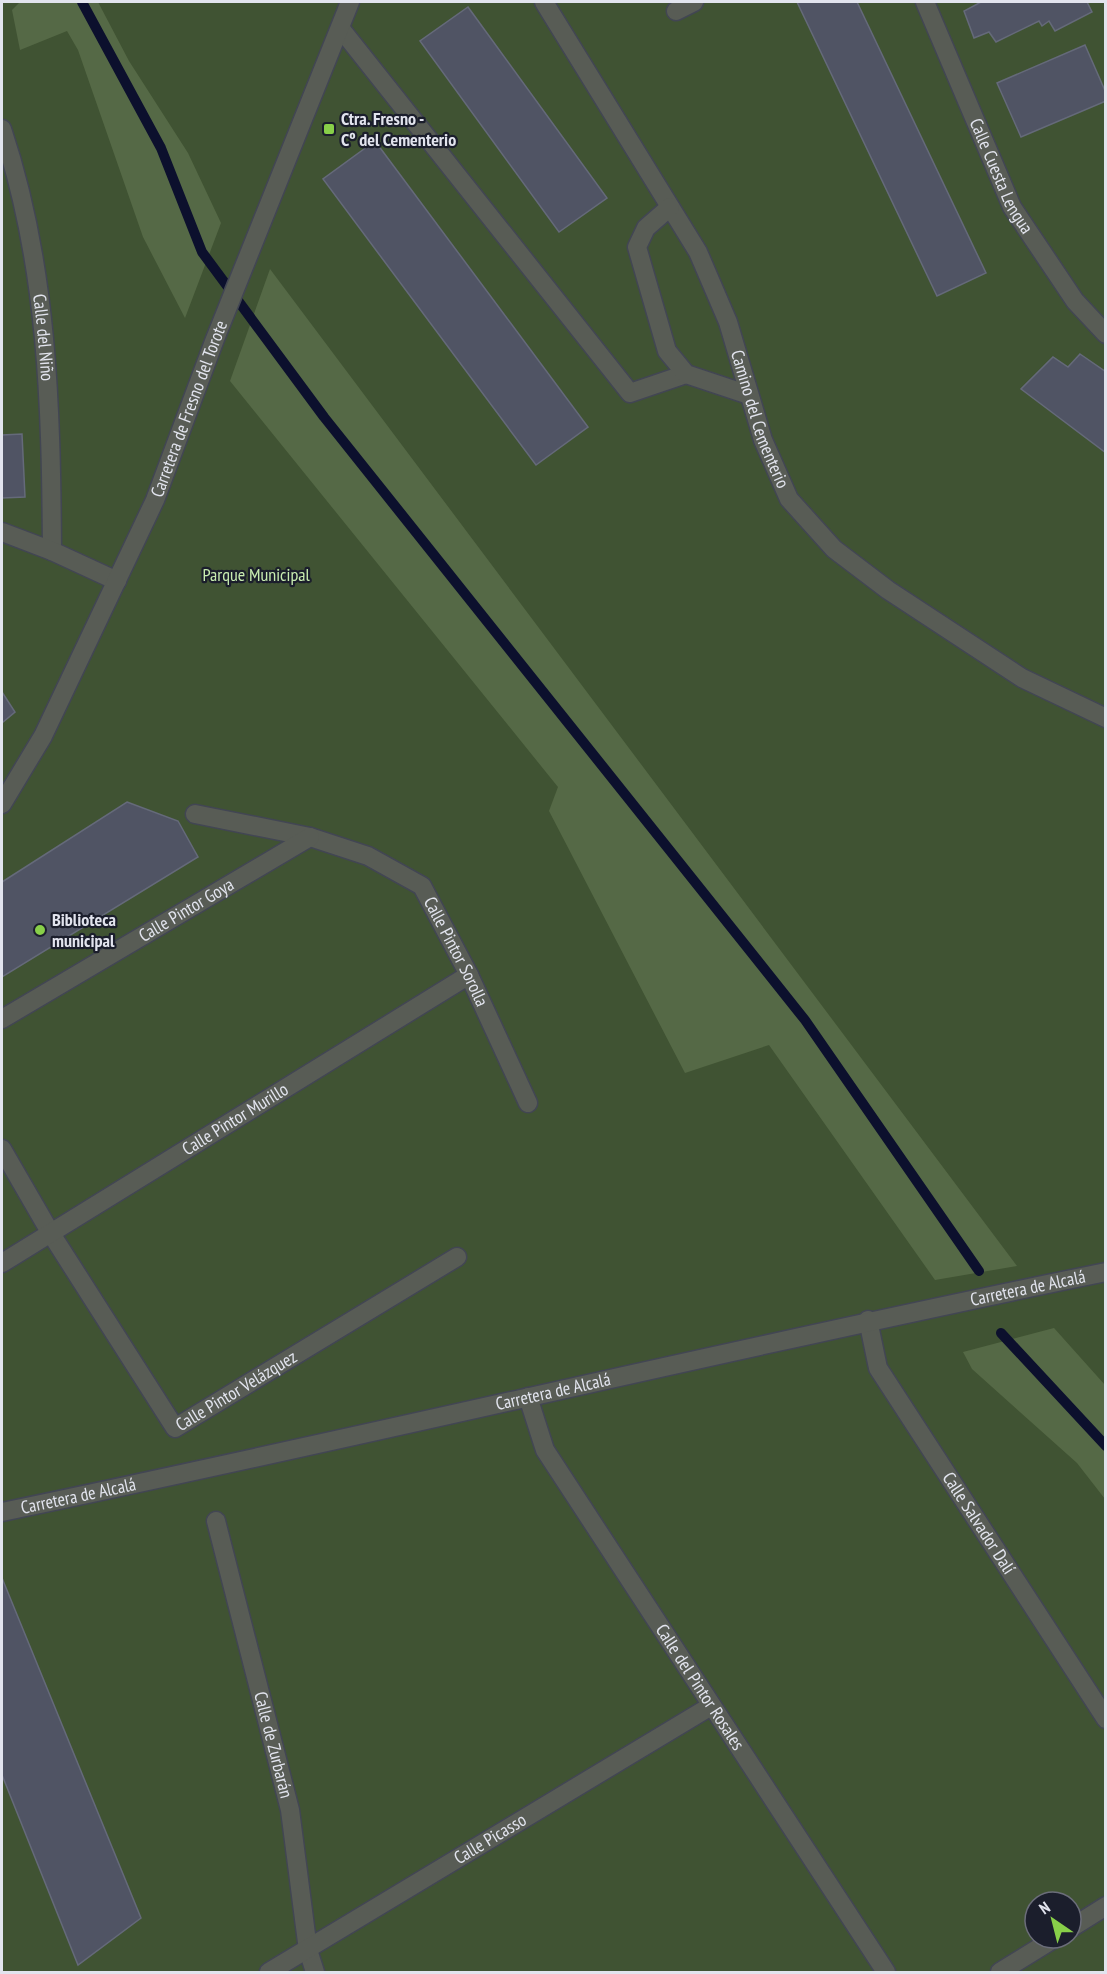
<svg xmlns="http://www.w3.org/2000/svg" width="1107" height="1974" viewBox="0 0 1107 1974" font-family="'PT Sans Narrow',sans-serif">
  <rect width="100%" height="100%" fill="#242836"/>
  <path fill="#405333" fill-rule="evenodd" d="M2 2H1105V1972H2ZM1035 1902H1071V1938H1035Z"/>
  <path fill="#556946" d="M20 2H98L129 61 188 153 221 223 185 318 143 237 78 50 67 31 20 50 12 10Z
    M270 269 1017 1266 935 1280 769 1045 685 1073 549 811 558 787 230 381Z
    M1054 1328 1105 1385V1499L1077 1463 972 1369 963 1352Z"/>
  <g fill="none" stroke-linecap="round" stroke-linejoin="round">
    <path stroke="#0c102d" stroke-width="10" d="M82 2 161 148 202 252 324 417 805 1020 979 1271
      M1001 1333 1106 1446"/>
  </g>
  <path fill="#505464" stroke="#656a7a" stroke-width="1.5" d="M797 2H857L986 273 937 296Z
    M981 2H1087L1092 12 1055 31 1049 21 1042 26 1039 21 996 42 989 32 974 38 964 11Z
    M468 7 607 198 559 232 420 41Z
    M1085 45 1106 93V101L1021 137 997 83Z
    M375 141 588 427 536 465 323 179Z
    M1080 354 1106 372V453L1021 389 1053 357 1068 367Z
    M22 434 25 497 2 498V435Z
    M2 692 15 712 2 723Z
    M127 802 178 821 198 857 2 977V882Z
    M2 1578 141 1918 78 1965 2 1775Z"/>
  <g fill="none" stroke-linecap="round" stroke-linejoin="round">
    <defs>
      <g id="minor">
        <path id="s1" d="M544 2 698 252 728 322 763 440 789 499 834 549 888 590 1022 678 1106 718"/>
        <path id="s2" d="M925 2 1012 207 1075 301 1106 334"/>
        <path d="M676 11 694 2"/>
        <path d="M341 29 630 393 686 374"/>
        <path id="s3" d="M2 129C48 266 51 407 52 551"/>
        <path d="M670 207 646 228 637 247 667 351 686 374 749 395"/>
        <path d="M2 532 52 551 117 581"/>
        <path id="s4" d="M2 804 43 736 155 500 215 339 350 2"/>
        <path id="s5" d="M195 814 310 837 368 856 422 886 469 975 528 1103"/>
        <path id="s6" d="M2 1019 310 837"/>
        <path id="s7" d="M2 1149 50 1232 175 1428 457 1257"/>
        <path id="s8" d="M2 1263 469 975"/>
        <path id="s9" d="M868 1320 878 1368 1106 1719"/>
        <path id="s10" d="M528 1397 545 1450 886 1972"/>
        <path id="s11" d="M2 1512C370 1436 736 1347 1106 1272"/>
        <path id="s12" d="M216 1521 290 1810 308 1950 315 1972"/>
        <path d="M1071 1928 1106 1906"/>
        <path id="s13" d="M269 1972 711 1706"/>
        <path d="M1000 1972 1055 1938"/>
      </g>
    </defs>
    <use href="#minor" stroke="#424653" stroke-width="21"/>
    <use href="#minor" stroke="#585c55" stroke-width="18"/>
  </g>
  <g fill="#88cf49" stroke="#1b1e2c" stroke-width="2">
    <rect x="323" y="123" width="12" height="12" rx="3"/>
    <circle cx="40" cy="930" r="6"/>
  </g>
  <g text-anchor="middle" stroke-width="4.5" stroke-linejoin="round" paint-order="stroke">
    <g font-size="18" font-weight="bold" fill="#e2e4ee" stroke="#1b1e2c" text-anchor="start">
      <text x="341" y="125">Ctra. Fresno -<tspan x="341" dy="21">Cº del Cementerio</tspan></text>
      <text x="52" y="926">Biblioteca<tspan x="52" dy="21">municipal</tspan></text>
    </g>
    <g font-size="18" fill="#e2e4ee" stroke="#1b1e2c">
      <text dy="6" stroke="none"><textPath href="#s2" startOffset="190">Calle Cuesta Lengua</textPath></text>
      <text dy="6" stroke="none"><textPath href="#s3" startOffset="213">Calle del Niño</textPath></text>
      <text dy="6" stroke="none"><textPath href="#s4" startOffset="438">Carretera de Fresno del Torote</textPath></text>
      <text dy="6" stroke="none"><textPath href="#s1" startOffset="472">Camino del Cementerio</textPath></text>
      <text dy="6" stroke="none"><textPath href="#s6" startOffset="214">Calle Pintor Goya</textPath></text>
      <text dy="6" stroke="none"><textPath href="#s5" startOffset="314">Calle Pintor Sorolla</textPath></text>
      <text dy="6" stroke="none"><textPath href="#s8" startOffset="274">Calle Pintor Murillo</textPath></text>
      <text dy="6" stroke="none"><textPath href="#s11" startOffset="1050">Carretera de Alcalá</textPath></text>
      <text dy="6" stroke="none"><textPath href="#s7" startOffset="400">Calle Pintor Velázquez</textPath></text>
      <text dy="6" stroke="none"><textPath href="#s11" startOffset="564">Carretera de Alcalá</textPath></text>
      <text dy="6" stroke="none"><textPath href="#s11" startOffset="78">Carretera de Alcalá</textPath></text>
      <text dy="6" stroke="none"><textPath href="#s9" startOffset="234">Calle Salvador Dalí</textPath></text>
      <text dy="6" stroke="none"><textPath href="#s10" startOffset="339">Calle del Pintor Rosales</textPath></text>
      <text dy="6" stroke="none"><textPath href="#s12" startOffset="231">Calle de Zurbarán</textPath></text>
      <text dy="6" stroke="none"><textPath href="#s13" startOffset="258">Calle Picasso</textPath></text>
    </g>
    <g font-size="18" fill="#c8ecb0" stroke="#1b1e2c">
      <text x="256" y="581">Parque Municipal</text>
    </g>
  </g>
  <rect width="1107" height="1974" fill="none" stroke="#e2e4ee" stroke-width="6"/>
  <g transform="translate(1053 1920) rotate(325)"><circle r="28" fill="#1b1e2c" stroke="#6b6d7a" stroke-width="1.5"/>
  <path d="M0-4.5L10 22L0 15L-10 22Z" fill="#88cf49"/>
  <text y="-9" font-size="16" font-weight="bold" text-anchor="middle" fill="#e2e4ee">N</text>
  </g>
</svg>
